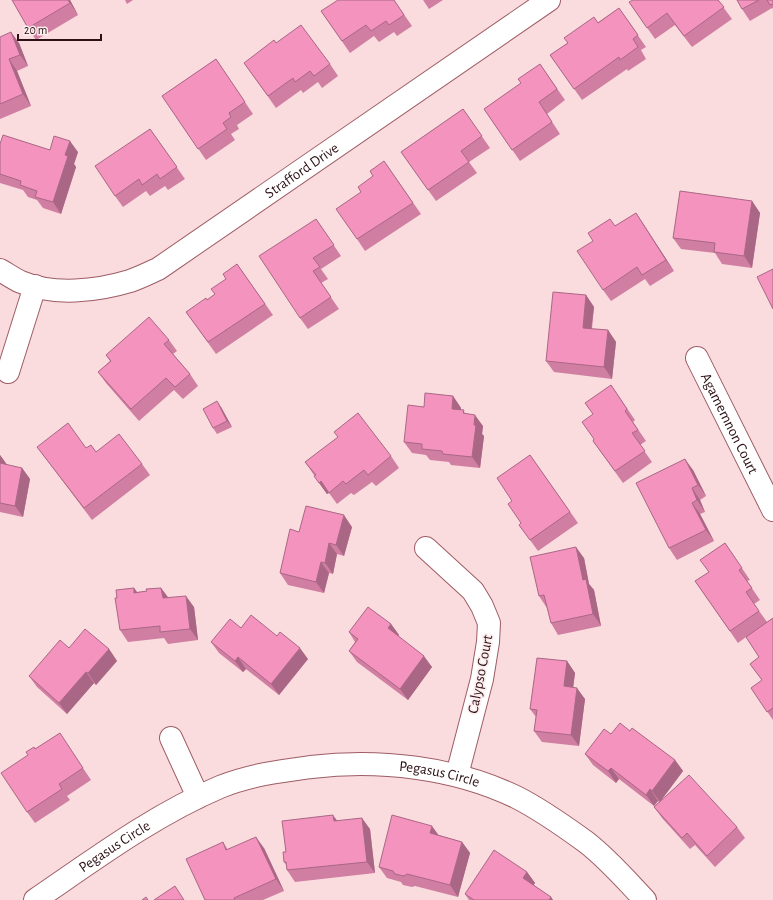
<svg xmlns="http://www.w3.org/2000/svg" width="773" height="900" viewBox="0 0 773 900" font-family="'Alegreya Sans',sans-serif">
  <rect width="100%" height="100%" fill="#fadcde"/>
  <g fill="none" stroke-linecap="round" stroke-linejoin="round">
    <defs>
      <g id="minor">
        <path id="s1" d="M0 270C7 274 14 279 21 282 54 296 97 291 130 281 139 278 149 273 158 269L549 0"/>
        <path id="s2" d="M697 358 773 510"/>
        <path d="M8 372 35 286"/>
        <path d="M426 548 473 591 482 606 489 623 488 642 482 679 457 775"/>
        <path d="M171 738 198 797"/>
        <path id="s3" d="M35 900C95 859 154 815 220 787 249 775 281 771 311 767 379 759 454 767 516 797 540 809 564 826 586 842 608 859 626 880 645 900"/>
      </g>
    </defs>
    <use href="#minor" stroke="#9e5d65" stroke-width="24"/>
    <use href="#minor" stroke="#fff" stroke-width="22"/>
  </g>
  <path fill="#d17ea3" d="M12 0H70L78 15 36 40 28 28Z
    M125 0H133L127 4Z
    M394 0 412 26 397 36 394 32 379 42 374 36 350 53 321 11Z
    M423 0H443L429 9Z
    M718 0 732 19 692 47 675 25 655 39 629 2Z
    M737 0H773V9L772 8 750 21 742 9Z
    M619 8 646 47 641 50 646 59 628 71 627 69 582 100 550 55Z
    M0 37 19 43 28 66 17 71 31 106 0 119Z
    M276 43 330 64 338 76 322 88 318 82 303 93 301 90 276 108 244 63Z
    M216 59 253 114 237 125 239 129 231 134 235 140 206 160 162 96Z
    M540 64 565 100 547 114 560 134 520 161 484 109 521 83Z
    M463 109 490 148 469 162 477 173 436 201 401 152Z
    M150 129 185 179 168 190 165 186 150 196 146 191 123 207 115 196Z
    M0 144 50 150 78 152 74 164 76 167 61 214 43 208 37 200 28 197 23 190 0 183Z
    M384 161 421 214 365 251 357 239 361 192Z
    M752 201 760 213 752 268 722 264 715 253 681 249 673 238Z
    M636 213 674 271 650 286 645 279 611 301 603 290 615 226Z
    M316 219 341 256 321 269 328 279 321 283 339 309 308 329 300 318Z
    M237 264 273 315 216 354 186 312 207 300 215 294Z
    M586 295 594 307 592 329 608 330 616 342 612 379 554 372 546 361Z
    M169 340 177 351 173 354 190 374 198 386 183 399 174 390 139 421 106 383 98 372 110 361 106 355Z
    M611 385 635 420 633 422 646 441 640 445 652 462 623 483 593 441 594 439 593 414Z
    M453 396 461 408V410L483 426 482 434 484 436 480 468 451 465 449 462 430 460 426 455 412 453 404 442 424 407Z
    M221 407 232 427 217 434 213 428Z
    M37 447 86 448 96 452 142 464 150 475 92 520Z
    M0 455 7 465 22 468 30 479 23 517 0 512Z
    M530 455 578 523 538 551 519 525 521 523 512 501Z
    M391 456 399 468 376 486 372 482 354 495 351 493 337 504 329 493 327 494 305 462Z
    M693 470 706 496 700 500 705 512 700 514 714 541 677 560 669 548Z
    M352 527 344 556 337 554 333 574 329 573 324 593 288 585 280 573 299 532Z
    M725 543 750 580 747 581 760 600 754 604 767 622 773 618V720L751 688 762 680 750 664 759 657 746 637 738 643 695 581 709 572Z
    M584 558 589 584 594 590 601 626 558 635 551 623 547 608 539 596Z
    M134 588 137 592 147 591 161 588 168 597 194 607 198 640 168 644 164 638 128 642 120 630 117 598Z
    M391 624 399 635 398 636 432 667 408 700 357 662 349 651 355 642 349 632Z
    M241 628 308 659 279 695 246 669 243 672 219 653 211 642Z
    M69 648 109 649 117 661 96 685 94 683 67 714 37 687 29 676Z
    M567 661 575 673 573 687 585 699 579 746 542 742 534 731 536 717 530 709Z
    M630 731 675 760 683 771 662 799 737 827 745 838 715 867 695 845 690 849 662 818 654 807 659 802 658 801 654 806 619 779 616 783 593 765 585 754 611 734Z
    M67 744 91 780 67 796 70 800 35 823 27 812 35 749Z
    M337 820 370 829 375 873 295 882 287 870V866L284 862 286 852Z
    M439 835 462 842 470 853 458 897 415 886 412 887 403 885 401 882 387 878 379 867Z
    M223 842 228 850 264 848 284 891 263 900H205Z
    M527 872 535 883 533 885 551 897 553 900H469L465 894Z"/>
  <path fill="#aa6785" d="M68 0H70L78 15Z
    M11 32 19 43 28 66 20 55Z
    M9 59 17 71 31 106 23 94Z
    M70 141 78 152 74 164 76 167 61 214 53 202 65 155Z
    M752 201 760 213 752 268 744 256Z
    M636 213 644 225 674 271 666 260Z
    M586 295 594 307 590 339 583 328Z
    M608 330 616 342 612 379 604 367Z
    M453 396 461 408 460 420 452 409Z
    M217 401 221 407 232 427 227 421Z
    M475 415 483 426 482 434 484 436 480 468 472 457Z
    M0 455 8 466 0 465Z
    M685 459 693 470 706 496 698 485Z
    M22 468 30 479 23 517 15 506Z
    M321 481 329 493 327 494 319 483Z
    M692 488 700 500 705 512 697 500Z
    M692 503 700 514 714 541 706 530Z
    M344 515 352 527 344 556 336 545Z
    M329 543 337 554 333 574 325 563Z
    M576 547 584 558 589 584 594 590 601 626 593 614 583 580Z
    M321 562 329 573 324 593 316 582Z
    M134 588 142 599 134 593Z
    M161 588 169 599 163 598Z
    M186 596 194 607 198 640 190 629Z
    M391 624 399 635 396 639 388 628Z
    M300 648 308 659 279 695 271 684Z
    M109 649 117 661 96 685 88 673Z
    M424 656 432 667 408 700 400 689Z
    M238 657 246 669 243 672 235 661Z
    M567 661 575 673 572 697 564 686Z
    M86 672 94 683 67 714 59 703Z
    M577 688 585 699 579 746 571 735Z
    M675 760 683 771 660 802 652 791Z
    M611 768 619 779 616 783 608 771Z
    M650 789 658 801 654 806 646 795Z
    M333 815 341 826 334 821Z
    M362 818 370 829 375 873 367 862Z
    M432 826 440 837 430 833Z
    M256 837 264 848 284 891 276 879Z
    M462 842 470 853 458 897 450 885Z
    M527 872 535 883 531 889 523 878Z
    M551 897 553 900H549Z"/>
  <path fill="#f393be" stroke="#aa6785" d="M12 0H68L70 3 28 28Z
    M338 0H394L404 15 389 25 386 21 371 31 366 25 342 41 321 11Z
    M633 0H718L724 7 684 36 667 13 647 28 629 2Z
    M737 0H759L742 9Z
    M767 0H773V4L770 5Z
    M619 8 638 35 633 39 638 47 620 60 619 57 574 89 550 55 568 43 564 38 594 17 598 23Z
    M301 25 330 64 314 76 310 71 295 82 293 78 268 96 244 63 274 40 276 43Z
    M11 32 20 55 9 59 23 94 0 104V37Z
    M216 59 245 102 229 113 231 117 223 123 227 129 198 149 162 96Z
    M540 64 557 89 539 102 552 122 512 150 484 109 521 83 518 79Z
    M463 109 482 136 461 151 469 162 428 190 401 152Z
    M150 129 177 167 160 179 157 174 142 185 139 179 115 196 95 166Z
    M3 135 50 150 54 136 70 141 65 155 68 156 53 202 35 197 37 191 20 185 21 181 0 174V144Z
    M384 161 413 203 357 239 336 209 361 192 358 187 373 176 370 171Z
    M680 191 752 201 744 256 714 252 715 243 673 238Z
    M636 213 666 260 642 275 637 267 603 290 577 251 593 241 588 233 610 219 615 226Z
    M316 219 334 245 313 258 320 267 313 271 331 297 300 318 259 256Z
    M237 264 265 304 208 342 186 312 206 298 207 300 215 294 211 289 226 279 223 274Z
    M773 269V309L757 277Z
    M553 292 586 295 583 328 608 330 604 367 546 361Z
    M149 317 169 340 164 344 190 374 175 387 166 378 131 409 98 372 111 361 106 355Z
    M611 385 627 409 625 411 638 430 632 433 645 451 615 471 593 441 594 439 582 422 593 414 585 403Z
    M425 393 453 396 452 409 464 410 463 413 475 415 474 425H476L472 457 443 454 442 451 422 449V444L404 442 408 405 424 407Z
    M217 401 227 421 213 428 203 409Z
    M358 413 391 456 368 475 364 470 346 484 343 481 329 493 321 481 319 483 314 476 316 475 305 462 338 437 334 432Z
    M68 423 86 448 91 445 96 452 119 434 142 464 84 508 37 447Z
    M530 455 570 512 530 540 519 525 521 523 508 504 512 501 497 478Z
    M685 459 698 485 692 488 697 500 692 503 706 530 669 548 636 483Z
    M0 463 22 468 15 506 0 503Z
    M306 506 344 515 336 545 329 543 325 563 321 562 316 582 280 573 290 529 299 532Z
    M725 543 742 568 739 570 752 588 746 592 759 611 730 631 695 581 709 572 700 560Z
    M576 547 583 580 586 579 593 614 551 623 544 595 539 596 530 557Z
    M134 588V593L147 591 146 589 161 588 163 598 186 596 190 629 160 632V626L120 630 115 598H117L116 590Z
    M368 607 391 624 388 628 424 656 400 689 349 651 358 639 349 632Z
    M251 615 277 636 280 632 300 648 271 684 238 657 235 661 211 642 230 619 241 628Z
    M773 618V708L767 712 751 688 762 680 750 664 759 657 746 637Z
    M85 629 109 649 88 673 86 672 59 703 29 676 60 640 69 648Z
    M537 658 567 661 564 686 577 688 571 735 534 731 537 710 530 709Z
    M620 723 630 731 632 728 675 760 652 791 650 789 646 795 611 768 608 771 585 754 604 729 611 734Z
    M60 733 83 768 59 784 62 789 27 812 1 773 28 755 26 752 34 747 35 749Z
    M689 775 737 827 707 856 687 833 682 838 654 807Z
    M333 815 334 821 362 818 367 862 287 870 286 862H284L283 852H286L282 821Z
    M392 815 432 826 430 833 462 842 450 885 407 874 404 876 395 874 393 871 379 867Z
    M256 837 276 879 234 898 235 900H205L186 859 223 842 226 850Z
    M494 850 527 872 523 878 551 897 549 900H474L465 894Z
    M175 886 184 900H154Z
    M146 897 148 900H142Z"/>
  <g text-anchor="middle" stroke-width="3.5" stroke-linejoin="round" paint-order="stroke">
    <g font-size="15" fill="#2b1115" stroke="#fdedee">
      <text dy="5" stroke="none"><textPath href="#s1" startOffset="340">Strafford Drive</textPath></text>
      <text dy="5" stroke="none"><textPath href="#s2" startOffset="73">Agamemnon Court</textPath></text>
      <text transform="translate(480 674) rotate(-79)" y="5">Calypso Court</text>
      <text dy="5" stroke="none"><textPath href="#s3" startOffset="440">Pegasus Circle</textPath></text>
      <text dy="5" stroke="none"><textPath href="#s3" startOffset="96">Pegasus Circle</textPath></text>
    </g>
  </g>
  <path d="M18 34v6h83v-6" fill="none" stroke="#2b1115" stroke-width="2"/>
  <text x="24" y="34" font-size="12" fill="#2b1115" stroke="#fdedee" stroke-width="3" paint-order="stroke">20 m</text>
</svg>
